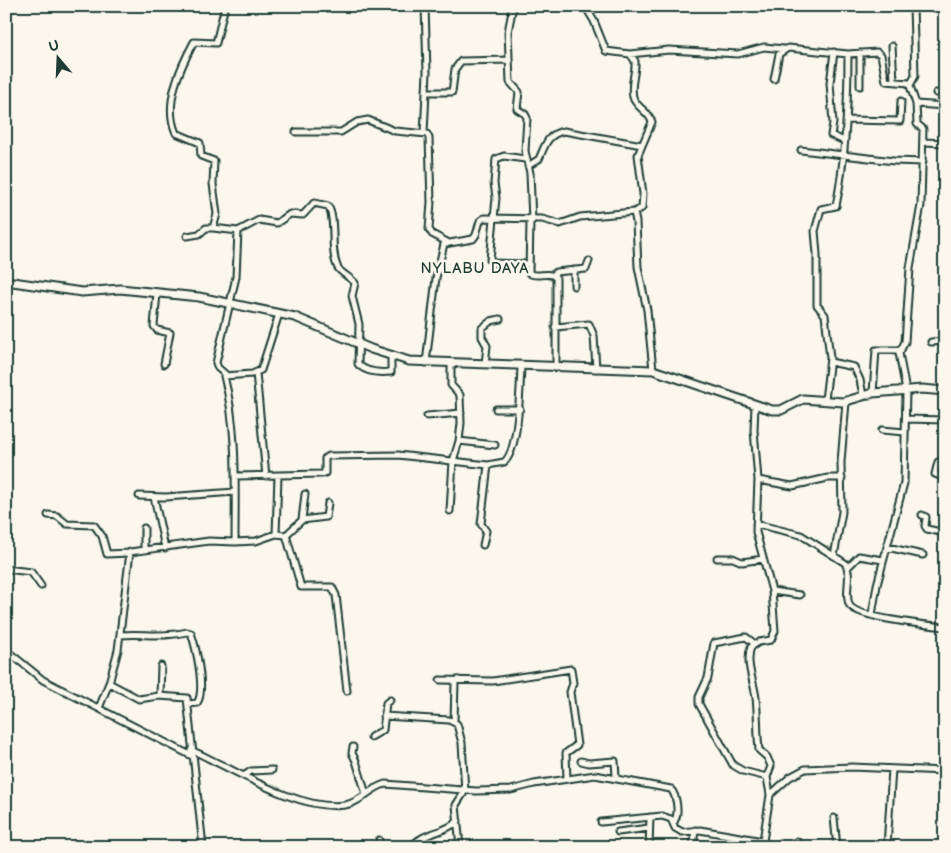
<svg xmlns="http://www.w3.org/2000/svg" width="951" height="853" viewBox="0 0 951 853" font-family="'Balsamiq Sans',sans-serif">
  <rect width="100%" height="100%" fill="#fbf7ec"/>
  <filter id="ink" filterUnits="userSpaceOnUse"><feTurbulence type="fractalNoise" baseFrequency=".02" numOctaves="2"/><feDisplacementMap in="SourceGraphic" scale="10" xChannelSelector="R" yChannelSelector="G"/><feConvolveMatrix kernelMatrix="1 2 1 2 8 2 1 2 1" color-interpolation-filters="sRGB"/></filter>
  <g filter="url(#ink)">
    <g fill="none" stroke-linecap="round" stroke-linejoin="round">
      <defs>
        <path id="street" d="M225 6 216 43 194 42C180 68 163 104 176 133L200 143 201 156 214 161 213 184 217 214 213 228 238 231 259 220 277 223 290 214 303 215 314 203 328 206C337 220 329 251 338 268 341 273 351 278 355 283L352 296 359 324 358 364C366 373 380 373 391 372V355
          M513 6 508 32 510 82 519 92 517 109 525 114 527 118 525 151 530 173 532 221
          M892 46 894 81
          M834 52 830 83 833 123 831 135 844 141
          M630 54 669 50 738 54 764 47 784 49
          M774 79 779 54 788 48 848 54 877 52 881 55 886 81 909 83 916 104 945 106
          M910 85 915 76 913 6
          M860 86V53
          M427 92H452L455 69 461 61 509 60
          M936 93 945 94
          M847 120 900 121 901 101
          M296 132H341L357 122 368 120 395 131 427 134 429 138 431 202 429 229 432 234 447 242
          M424 133 427 72 425 6
          M924 142 945 143
          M801 150 894 161 923 162
          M525 159 504 156 496 159 494 183 496 198 490 260 493 263 528 264
          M528 166 539 159C545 146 547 134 564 131L642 145
          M634 212 636 222 638 267 647 310 653 370
          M530 221 529 273C537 279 549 270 556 278V368
          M187 236 199 234 206 228H213
          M554 275 556 272 586 269 589 261
          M574 286V270
          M157 293 154 326 157 330 170 333 164 364
          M555 327 589 324 594 336 596 369
          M931 342 945 341
          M830 362 854 367 860 380 863 395
          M426 363 436 278 444 244 473 239 476 235 480 221 484 218 542 219 560 224 580 217 634 212 642 208 643 194 638 155 652 122C649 111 636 108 633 97 630 84 636 73 635 61L630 54 606 51 594 21 585 6
          M485 364 487 346 482 337V328L491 321 500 319
          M256 373 266 476
          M226 375 218 368 216 363 236 277 238 231
          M873 393 876 350H901
          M825 400 830 358 825 315 817 305V254L815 231 821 209 836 206C846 157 848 104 848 54
          M755 405 754 430 758 480 756 532 772 591 775 631 771 640 759 642 751 647C745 663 754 681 756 698 758 714 757 732 759 750L767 757 771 766 767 777 770 795 763 841
          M496 409H520
          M427 416 461 413
          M906 419 945 420
          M882 430 905 432
          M459 441 495 445
          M945 461 938 462 935 474 945 478
          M235 476 322 474 325 473V458L329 456 398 455 488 465 504 462C519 451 520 386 521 367
          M758 480 792 486 828 478H842
          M139 496 166 497 235 492
          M154 497 165 548
          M450 511 453 461 459 441 461 423 460 395 451 385V364
          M48 515 57 516 67 524 94 525 102 536 107 554 129 553
          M922 515 926 517 925 526 927 529 945 533
          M302 520 305 494
          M756 524 801 535 845 563C853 576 844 591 849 604 854 618 929 625 945 627
          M144 528V549
          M276 534 278 476
          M286 535 302 520 326 517 328 503
          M235 542 256 541 276 534 286 535 301 587H332L336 595 347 691
          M483 545 486 531 481 524 488 465
          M887 547 923 555
          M834 556 842 512 841 462 846 402
          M717 558H733L742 562 763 559
          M848 567 859 556 883 560
          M6 569 31 572 41 586
          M772 591 800 595
          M872 615 877 585 904 483 906 391 899 353 905 342 910 268 921 205 923 129 917 124 916 104
          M120 635C143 633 163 638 187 632L191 633C196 647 206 691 197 703L188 704
          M755 644 746 637 714 643 708 678 699 697V704L733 765 743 771 767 777
          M6 650 43 680 192 756
          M440 680 493 681 571 669 573 683 570 692 577 745 566 753 567 779
          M160 696 161 666
          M99 708 109 683
          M384 716 449 720 457 724 462 743 465 791 456 805 460 847
          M454 722 455 682 458 680
          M371 737 383 730 386 703 390 700
          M353 747 352 753 356 761 366 794
          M191 750C232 768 299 812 345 805 360 803 370 788 385 784L476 791 511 790 534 784 595 775 671 789C677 797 680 815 673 823
          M581 761 589 763 615 761 616 777
          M245 775 251 771 272 770
          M770 795 790 777 805 769 852 767 945 771
          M834 818 837 847
          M601 822 662 816 671 819 675 828 682 832 700 830 763 841 771 847
          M618 832 649 828
          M797 841 798 847
          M203 847 187 698 159 696 139 699 109 683 118 650 130 552 209 541 235 542C235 486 238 430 224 376L252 374 261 370 279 314
          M378 847 379 840
          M411 847C424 831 444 834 458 821
          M649 847 650 817
          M693 847 695 830
          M887 847 892 769"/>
        <path id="secondary" d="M6 281 82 292 120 289 199 297 295 317 371 349 409 361 653 370 772 410H781L803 399 843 402 873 393 922 389 945 391"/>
      </defs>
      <use href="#street" stroke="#1f3d34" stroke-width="9"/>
      <use href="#secondary" stroke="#1f3d34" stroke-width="11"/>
      <use href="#street" stroke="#fbf7ec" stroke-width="5"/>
      <use href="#secondary" stroke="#fbf7ec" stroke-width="7"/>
    </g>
  </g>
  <g text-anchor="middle" stroke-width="5" stroke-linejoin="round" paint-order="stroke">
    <g font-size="15" letter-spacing="1" fill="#1f3d34" stroke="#fbf7ec">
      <text x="475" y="273">NYLABU DAYA</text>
    </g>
  </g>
  <rect width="951" height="853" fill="none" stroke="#fbf7ec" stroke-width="25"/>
  <rect x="12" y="12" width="926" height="828" fill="none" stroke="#1f3d34" stroke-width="2" filter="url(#ink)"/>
  <g transform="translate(58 58) rotate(341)" stroke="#fbf7ec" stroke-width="4" paint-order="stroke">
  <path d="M0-4L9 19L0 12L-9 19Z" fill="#1f3d34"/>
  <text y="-8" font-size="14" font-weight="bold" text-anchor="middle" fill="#1f3d34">U</text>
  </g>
</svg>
